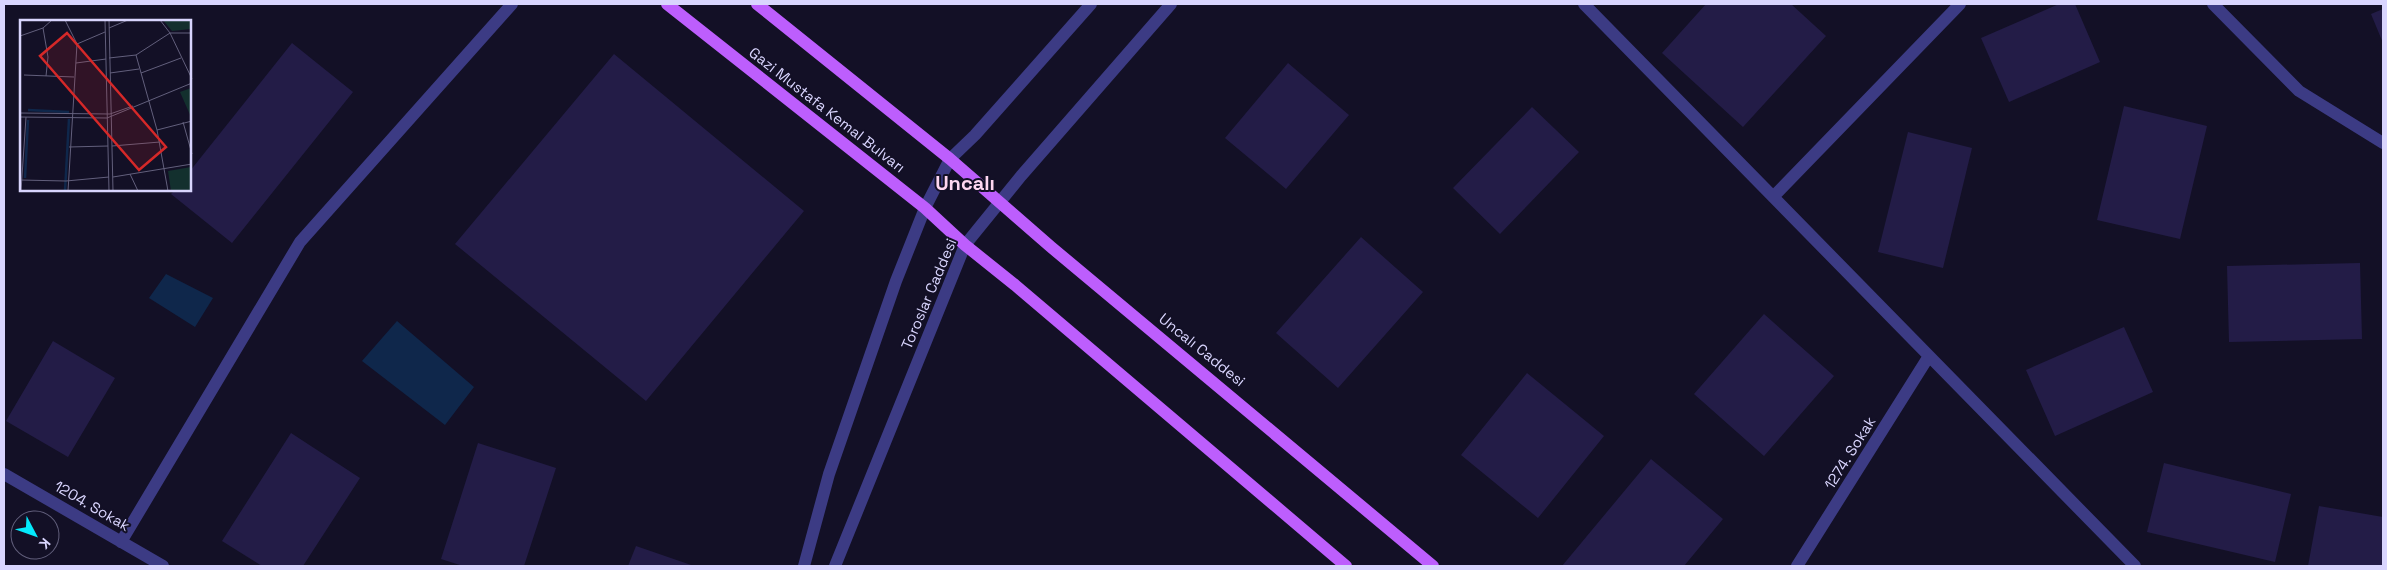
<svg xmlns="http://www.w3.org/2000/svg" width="2387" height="570" viewBox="0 0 2387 570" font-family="'Space Grotesk',sans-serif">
  <rect width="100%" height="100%" fill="#131026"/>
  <path fill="#0f274b" d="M166 274 213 298 195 327 149 298Z
    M397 321 474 387 445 425 362 361Z"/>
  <path fill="#231c47" d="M1706 4H1791L1826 36 1743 127 1662 53Z
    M2059 4H2075L2100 62 2009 102 1981 38Z
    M2383 9V43L2371 14Z
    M292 43 353 92 232 243 171 194 175 190H190V171Z
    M614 54 804 211 646 401 455 244Z
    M1288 63 1349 115 1286 189 1225 138Z
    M2124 106 2207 126 2180 239 2097 220Z
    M1532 107 1579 152 1500 234 1453 188Z
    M1908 132 1972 148 1943 268 1878 252Z
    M1361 237 1423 292 1338 388 1276 333Z
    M2360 263 2362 339 2229 342 2227 266Z
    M1764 314 1834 376 1764 456 1694 394Z
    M2124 327 2153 392 2055 436 2026 370Z
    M53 341 115 378 68 457 6 421Z
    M1527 373 1604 436 1538 518 1461 455Z
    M291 433 360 478 303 566H262L222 541Z
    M478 443 556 468 524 566H463L441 559Z
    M1651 459 1723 519 1684 566H1562Z
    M2164 463 2291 494 2275 562 2147 532Z
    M2319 506 2383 517V566H2308Z
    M636 546 694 566H628Z"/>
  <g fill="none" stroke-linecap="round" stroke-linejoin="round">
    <path stroke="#3c3b84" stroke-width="12" d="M1584 4 2135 566
      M2213 4 2299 91 2383 143
      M1773 197 1960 4
      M4 474 163 566
      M121 542 300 242 512 4
      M1797 566 1929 356"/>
    <path stroke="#3c3b84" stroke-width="12" d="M804 566 829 474 896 281 925 208 950 159 975 135 1091 4
      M835 566 965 245 1021 176 1171 4"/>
    <path stroke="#bd5efd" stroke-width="12" d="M667 4 925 208 965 245 1015 285 1346 566
      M757 4 950 159 1051 247 1433 566"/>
  </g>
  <g text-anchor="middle" stroke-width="4" stroke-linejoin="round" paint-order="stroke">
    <g font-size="15" fill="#d9d5fe" stroke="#131026">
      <text transform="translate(827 110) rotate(38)" y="5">Gazi Mustafa Kemal Bulvarı</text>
      <text transform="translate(929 294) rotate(-67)" y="5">Toroslar Caddesi</text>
      <text transform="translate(1202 350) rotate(39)" y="5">Uncalı Caddesi</text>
      <text transform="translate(1850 453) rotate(-58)" y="5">1274. Sokak</text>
      <text transform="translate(92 506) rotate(30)" y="5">1204. Sokak</text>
    </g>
    <g font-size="20" font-weight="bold" fill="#fed7f1" stroke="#131026">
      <text x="965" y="190">Uncalı</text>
    </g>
  </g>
  <g transform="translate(20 20)">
    <rect width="171" height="171" fill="#131026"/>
    <path d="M143 0H171V9L152 11ZM171 68H172L171 97 160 72ZM171 147V171H151L148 151Z" fill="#13302e"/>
    <path fill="none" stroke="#0f274b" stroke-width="2.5" d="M8 90 49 92M5 158 8 100M45 171 49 99"/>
    <path fill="none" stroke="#625f7c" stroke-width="1" d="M45 0 57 24 48 171M85 0 89 171M89 0 93 171M140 0 150 13 172 59M23 8 28 37 26 56M89 8 108 0M0 16 23 8 32 0M57 24 85 12M116 35 137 110 148 171M89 38 116 35 150 13H172M56 43 86 39M90 53 119 49M121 53 161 38M4 55 54 57M0 93 90 94 113 86M0 97 87 98 172 63M163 102 172 134M137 110 172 101M92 126 140 122M49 127 88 126M110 154 118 171M93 157 172 144M0 160 46 161 89 157M1 171 6 97"/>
    <path fill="#d62828" fill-opacity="0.15" stroke="#d62828" stroke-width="2.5" d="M47 13 146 127 119 150 20 36Z"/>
    <rect width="171" height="171" fill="none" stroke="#d9d5fe" stroke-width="2.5"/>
  </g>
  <rect width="2387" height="570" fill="none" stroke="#d9d5fe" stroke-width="10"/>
  <g transform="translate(35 535) rotate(131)"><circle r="24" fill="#131026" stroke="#625f7c"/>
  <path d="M0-4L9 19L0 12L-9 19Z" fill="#04eafc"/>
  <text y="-8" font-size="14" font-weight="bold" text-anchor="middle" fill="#d9d5fe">K</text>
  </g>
</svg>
